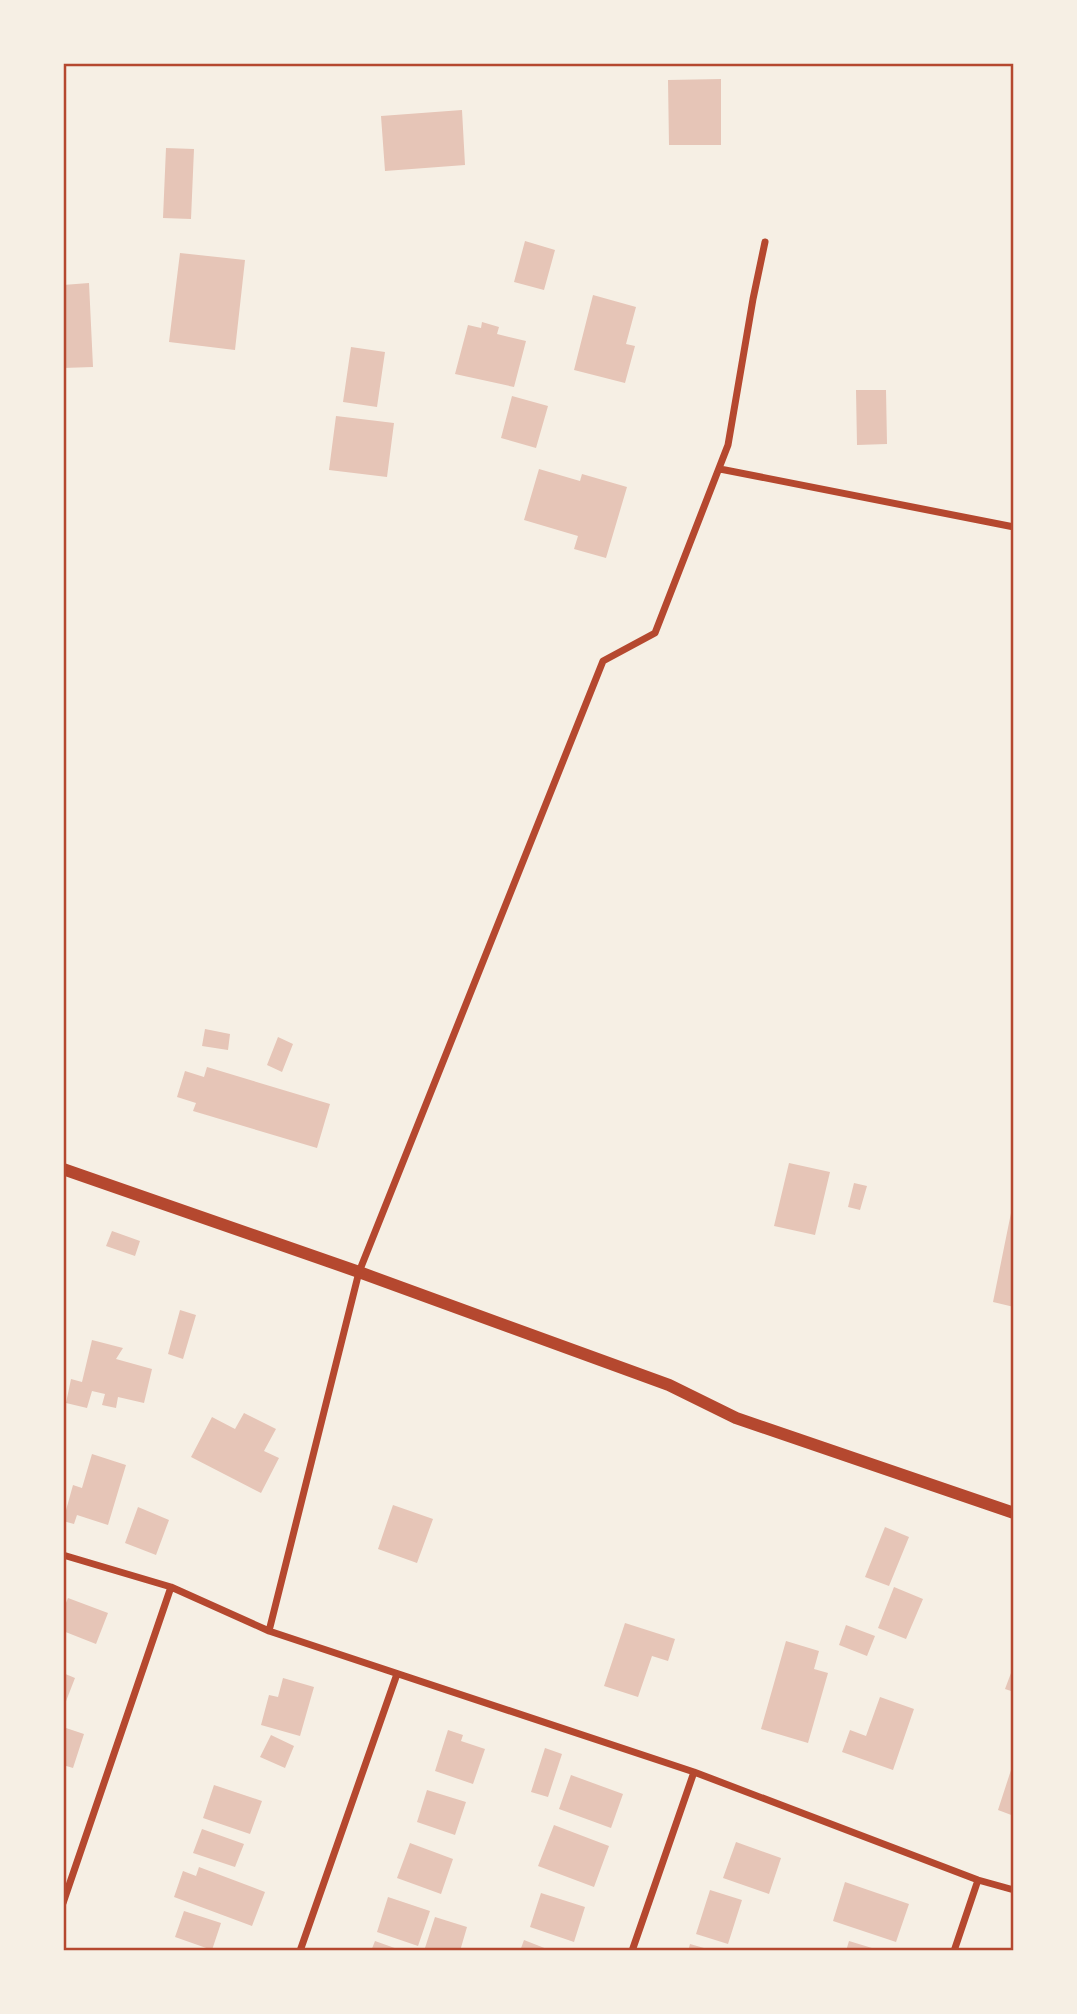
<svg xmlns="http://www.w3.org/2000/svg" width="1077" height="2014" viewBox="0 0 1077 2014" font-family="Quicksand,sans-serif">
  <rect width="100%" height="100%" fill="#f6efe4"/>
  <path fill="#e6c5b7" d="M721 79V145H669L668 80Z
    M462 110 465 165 385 171 381 116Z
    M166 148 194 149 191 219 163 218Z
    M525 241 555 250 544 290 514 282Z
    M180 253 245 260 235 350 169 342Z
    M89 283 93 367 63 368V285Z
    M593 295 636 307 626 344 635 346 625 383 574 370Z
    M482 322 499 327 497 334 526 341 514 387 455 374 468 325 481 328Z
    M351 347 385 352 377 407 343 402Z
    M856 390H886L887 444 857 445Z
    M512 396 548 406 536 448 501 438Z
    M336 416 394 423 387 477 329 470Z
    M539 469 580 481 582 474 627 487 606 558 574 549 578 536 524 520Z
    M205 1029 230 1034 228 1050 202 1046Z
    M278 1037 293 1044 282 1072 267 1065Z
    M207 1067 330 1104 317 1148 193 1111 196 1103 177 1097 185 1071 204 1077Z
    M789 1163 830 1172 815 1235 774 1226Z
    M854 1183 867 1186 860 1210 848 1207Z
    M1011 1213 1014 1214V1307L993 1302Z
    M112 1231 140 1241 135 1256 106 1246Z
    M180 1310 196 1315 183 1359 168 1354Z
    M92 1340 123 1348 116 1359 152 1369 144 1403 118 1397 116 1408 102 1405 105 1394 92 1391 87 1408 66 1403 71 1379 82 1382Z
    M244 1413 276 1429 264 1451 279 1458 261 1493 191 1457 212 1417 235 1429Z
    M92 1454 126 1465 108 1525 77 1515 74 1524 63 1521 73 1485 82 1488Z
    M393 1505 433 1519 417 1563 378 1549Z
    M138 1507 169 1520 156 1555 125 1543Z
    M885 1527 909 1537 889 1586 865 1577Z
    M894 1587 923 1599 906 1639 878 1628Z
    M68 1598 108 1613 96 1644 63 1631V1610Z
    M625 1623 675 1639 668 1661 652 1656 638 1697 604 1686Z
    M846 1625 875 1636 867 1656 839 1645Z
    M786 1641 819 1651 814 1669 828 1673 808 1743 761 1729Z
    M1014 1665V1692L1005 1689Z
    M63 1673 75 1678 63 1709Z
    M283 1678 314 1687 300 1736 261 1725 269 1695 278 1697Z
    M880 1697 914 1709 893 1770 842 1752 850 1730 866 1736Z
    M63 1727 84 1734 73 1768 63 1765Z
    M448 1730 463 1735 461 1741 485 1749 473 1784 435 1771Z
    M271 1735 294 1746 285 1768 260 1757Z
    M545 1748 562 1754 548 1797 531 1792Z
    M1011 1770 1014 1771V1816L998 1810Z
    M571 1775 623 1794 611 1828 559 1809Z
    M214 1785 262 1801 250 1834 203 1818Z
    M427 1790 466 1802 455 1835 417 1822Z
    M554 1825 609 1846 594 1887 538 1866Z
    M202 1829 244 1844 235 1867 193 1853Z
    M736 1842 781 1858 769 1894 723 1878Z
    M410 1843 453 1859 441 1894 397 1878Z
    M199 1867 265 1892 252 1926 174 1897 183 1871 196 1876Z
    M845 1882 909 1904 896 1942 833 1921Z
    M710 1890 742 1900 728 1944 696 1934Z
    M541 1893 585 1907 574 1942 530 1927Z
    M388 1897 430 1911 418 1946 377 1932Z
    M184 1911 221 1923 212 1950 175 1937Z
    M435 1917 467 1927 460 1951H424Z
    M524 1940 552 1951H520Z
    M375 1941 403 1951H371Z
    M849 1941 872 1948 871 1951H846Z
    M690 1944 711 1950V1951H688Z"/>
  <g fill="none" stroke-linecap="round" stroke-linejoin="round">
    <path stroke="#b5482f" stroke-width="7" d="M720 469 1014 527
      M63 1555 171 1587 269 1631 694 1772 978 1880 1014 1890
      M269 1631 359 1272 603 661 655 633 728 445 753 299 765 242
      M63 1903 171 1587
      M300 1951 397 1674
      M632 1951 694 1772
      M954 1951 978 1880"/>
    <path stroke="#b5482f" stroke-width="12" d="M63 1169 359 1272 669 1385 736 1418 1014 1513"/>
  </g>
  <rect width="1077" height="2014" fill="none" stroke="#f6efe4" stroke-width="130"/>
  <rect x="65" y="65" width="947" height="1884" fill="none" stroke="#b5482f" stroke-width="2.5"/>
</svg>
